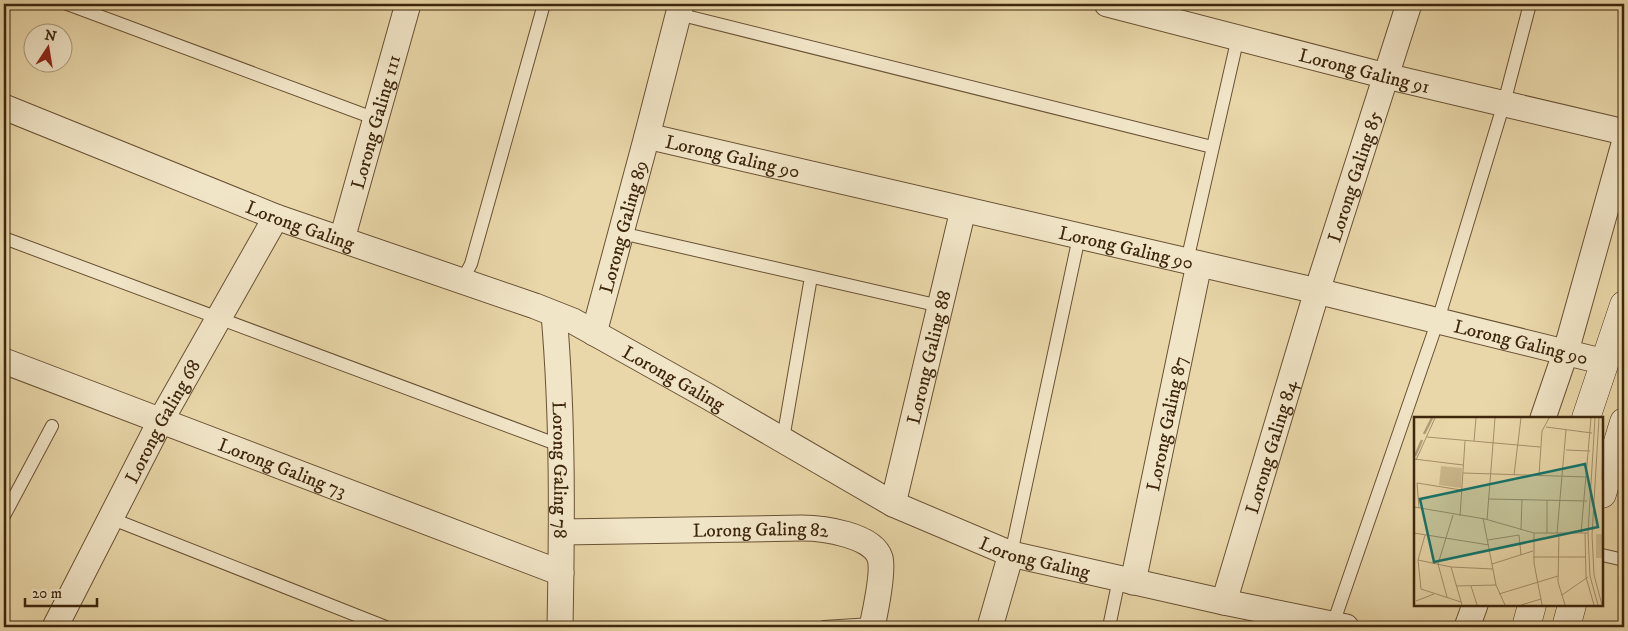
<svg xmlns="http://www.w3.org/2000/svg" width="1628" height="631" viewBox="0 0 1628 631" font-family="'IM FELL DW Pica',serif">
  <rect width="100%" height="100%" fill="#e9d7a9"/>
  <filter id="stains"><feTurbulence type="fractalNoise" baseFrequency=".004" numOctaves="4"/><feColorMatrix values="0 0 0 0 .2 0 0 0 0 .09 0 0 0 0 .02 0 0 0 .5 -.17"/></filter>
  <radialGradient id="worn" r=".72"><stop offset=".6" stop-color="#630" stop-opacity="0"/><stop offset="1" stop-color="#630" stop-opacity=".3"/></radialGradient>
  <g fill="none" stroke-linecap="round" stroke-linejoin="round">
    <defs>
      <path id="lane" d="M67 4 376 119
        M678 14 1212 147
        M621 233 940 306
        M4 238 548 441 559 444
        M1187 261 1238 37
        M462 281 471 264 544 4
        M783 439 811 277
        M4 516 52 426
        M110 518 386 627
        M1011 554 1079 237
        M1602 555 1624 560
        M1333 624 1438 320 1504 103 1530 4
        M824 627 872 624
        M1109 627 1119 579"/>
      <g id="street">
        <path id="s1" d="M1107 4 1386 76 1624 132"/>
        <path id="s2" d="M4 107 276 217 535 306 573 321 707 396 893 504 1011 554 1224 602 1346 627"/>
        <path id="s3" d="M647 136 1317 291 1605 362"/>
        <path id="s4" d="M342 239 408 4"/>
        <path id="s5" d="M554 314C563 418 562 523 560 627"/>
        <path id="s6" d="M594 333 647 136 681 4"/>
        <path id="s7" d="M4 361 561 573"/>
        <path d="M1543 418 1566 351 1624 144"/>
        <path id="s8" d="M893 504 963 210"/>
        <path id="s9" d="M562 532 802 528C823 528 873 535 880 558 884 571 875 613 872 627"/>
        <path id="s10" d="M1133 582 1199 264"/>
        <path id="s11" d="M1224 602 1317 291 1409 4"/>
        <path id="s12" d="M55 627 161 420 276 217"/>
        <path d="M990 627 1011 554"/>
        <path d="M1467 627 1475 605"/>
      </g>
      <path id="secondary" d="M1586 418 1624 305
        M1602 494 1624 422
        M1526 627 1532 605
        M1566 627 1572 605"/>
    </defs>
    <use href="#lane" stroke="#695234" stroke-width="14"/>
    <use href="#street" stroke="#695234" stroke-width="27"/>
    <use href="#secondary" stroke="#3e260d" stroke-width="29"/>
    <use href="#lane" stroke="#f1e5c7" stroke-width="12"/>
    <use href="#street" stroke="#f1e5c7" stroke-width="25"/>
    <use href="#secondary" stroke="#f1e5c7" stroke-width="28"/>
  </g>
  <g text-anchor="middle" stroke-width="4" stroke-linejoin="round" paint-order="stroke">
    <g font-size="19" fill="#3e260d" stroke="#f1e5c7">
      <text dy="7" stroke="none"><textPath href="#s1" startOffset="266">Lorong Galing 91</textPath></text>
      <text dy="7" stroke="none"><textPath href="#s4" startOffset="122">Lorong Galing 111</textPath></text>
      <text dy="7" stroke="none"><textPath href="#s3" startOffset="88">Lorong Galing 90</textPath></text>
      <text dy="7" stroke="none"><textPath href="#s11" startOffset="445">Lorong Galing 85</textPath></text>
      <text dy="7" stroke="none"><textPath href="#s2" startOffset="319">Lorong Galing</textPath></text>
      <text dy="7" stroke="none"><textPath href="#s6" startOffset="110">Lorong Galing 89</textPath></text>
      <text dy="7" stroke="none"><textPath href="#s3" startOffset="492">Lorong Galing 90</textPath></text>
      <text dy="7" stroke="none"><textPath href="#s3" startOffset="898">Lorong Galing 90</textPath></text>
      <text dy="7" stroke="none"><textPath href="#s8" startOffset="151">Lorong Galing 88</textPath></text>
      <text dy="7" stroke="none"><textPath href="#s2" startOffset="724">Lorong Galing</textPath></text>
      <text dy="7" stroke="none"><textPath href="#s12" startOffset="232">Lorong Galing 68</textPath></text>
      <text dy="7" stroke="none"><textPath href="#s10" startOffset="162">Lorong Galing 87</textPath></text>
      <text dy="7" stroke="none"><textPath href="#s11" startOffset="162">Lorong Galing 84</textPath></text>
      <text dy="7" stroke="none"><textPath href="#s7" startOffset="298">Lorong Galing 73</textPath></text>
      <text dy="7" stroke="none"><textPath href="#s5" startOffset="156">Lorong Galing 78</textPath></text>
      <text dy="7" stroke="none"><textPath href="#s9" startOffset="199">Lorong Galing 82</textPath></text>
      <text dy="7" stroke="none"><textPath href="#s2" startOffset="1129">Lorong Galing</textPath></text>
    </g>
  </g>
  <g transform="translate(1414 417)">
    <rect width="189" height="189" fill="#e9d7a9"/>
    <path d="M27 49 48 51 47 71 25 68ZM182 117H189V141H182Z" fill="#ccb98e"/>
    <path fill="none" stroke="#af9b74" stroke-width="2.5" d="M10 17 18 1M1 39 8 23"/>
    <path fill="none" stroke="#a5906b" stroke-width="1" d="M181 1 174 116 176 159 184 188M185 1 178 118 180 158 188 188M132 10 178 16M13 20 126 30M60 24 62 1M152 33 176 34M0 42 49 48M2 43 21 1M49 56 173 60M100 58 107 1M125 58 128 14 135 1M188 63 189 20M74 82 173 84M133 83V116M0 90 71 102 120 116H174M5 91 3 66 47 73M46 99 51 24M69 101 82 168 91 188M73 103 81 1M107 113 108 82M0 116 75 128M120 116V146L128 188M143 116 152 13M145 116 144 165 151 188M167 116 177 1M171 116 172 160 180 188M11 118 4 143 7 172 47 185M74 123 105 118 107 138M119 140H171M4 143 37 150 79 152M78 147 119 134M37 150 48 188M42 169 82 168M57 169 63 188M85 177 144 159M148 178 174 160M33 180 24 147 39 98M2 184 20 177M107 188 127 182"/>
    <path fill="#0f766e" fill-opacity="0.15" stroke="#0f766e" stroke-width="2.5" d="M171 47 184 110 20 145 6 82Z"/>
    <rect width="189" height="189" fill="none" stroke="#3e260d" stroke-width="2.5"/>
  </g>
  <rect width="1628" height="631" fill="none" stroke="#e9d7a9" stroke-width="20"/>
  <rect x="5" y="5" width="1618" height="621" fill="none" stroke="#3e260d" stroke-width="2.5"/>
  <rect x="10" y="10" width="1608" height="611" fill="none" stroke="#3e260d"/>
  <g transform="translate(48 48) rotate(12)"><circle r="24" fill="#f1e5c7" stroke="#a9997d"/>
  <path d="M0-4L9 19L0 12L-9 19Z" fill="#8f2418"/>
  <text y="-8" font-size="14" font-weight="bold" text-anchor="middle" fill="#3e260d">N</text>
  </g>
  <path d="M25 598v8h72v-8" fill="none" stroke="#3e260d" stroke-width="2.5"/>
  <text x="32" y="598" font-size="15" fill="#3e260d" stroke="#f1e5c7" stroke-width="4" paint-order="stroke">20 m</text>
  <rect width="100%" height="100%" filter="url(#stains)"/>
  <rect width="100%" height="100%" fill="url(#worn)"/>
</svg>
